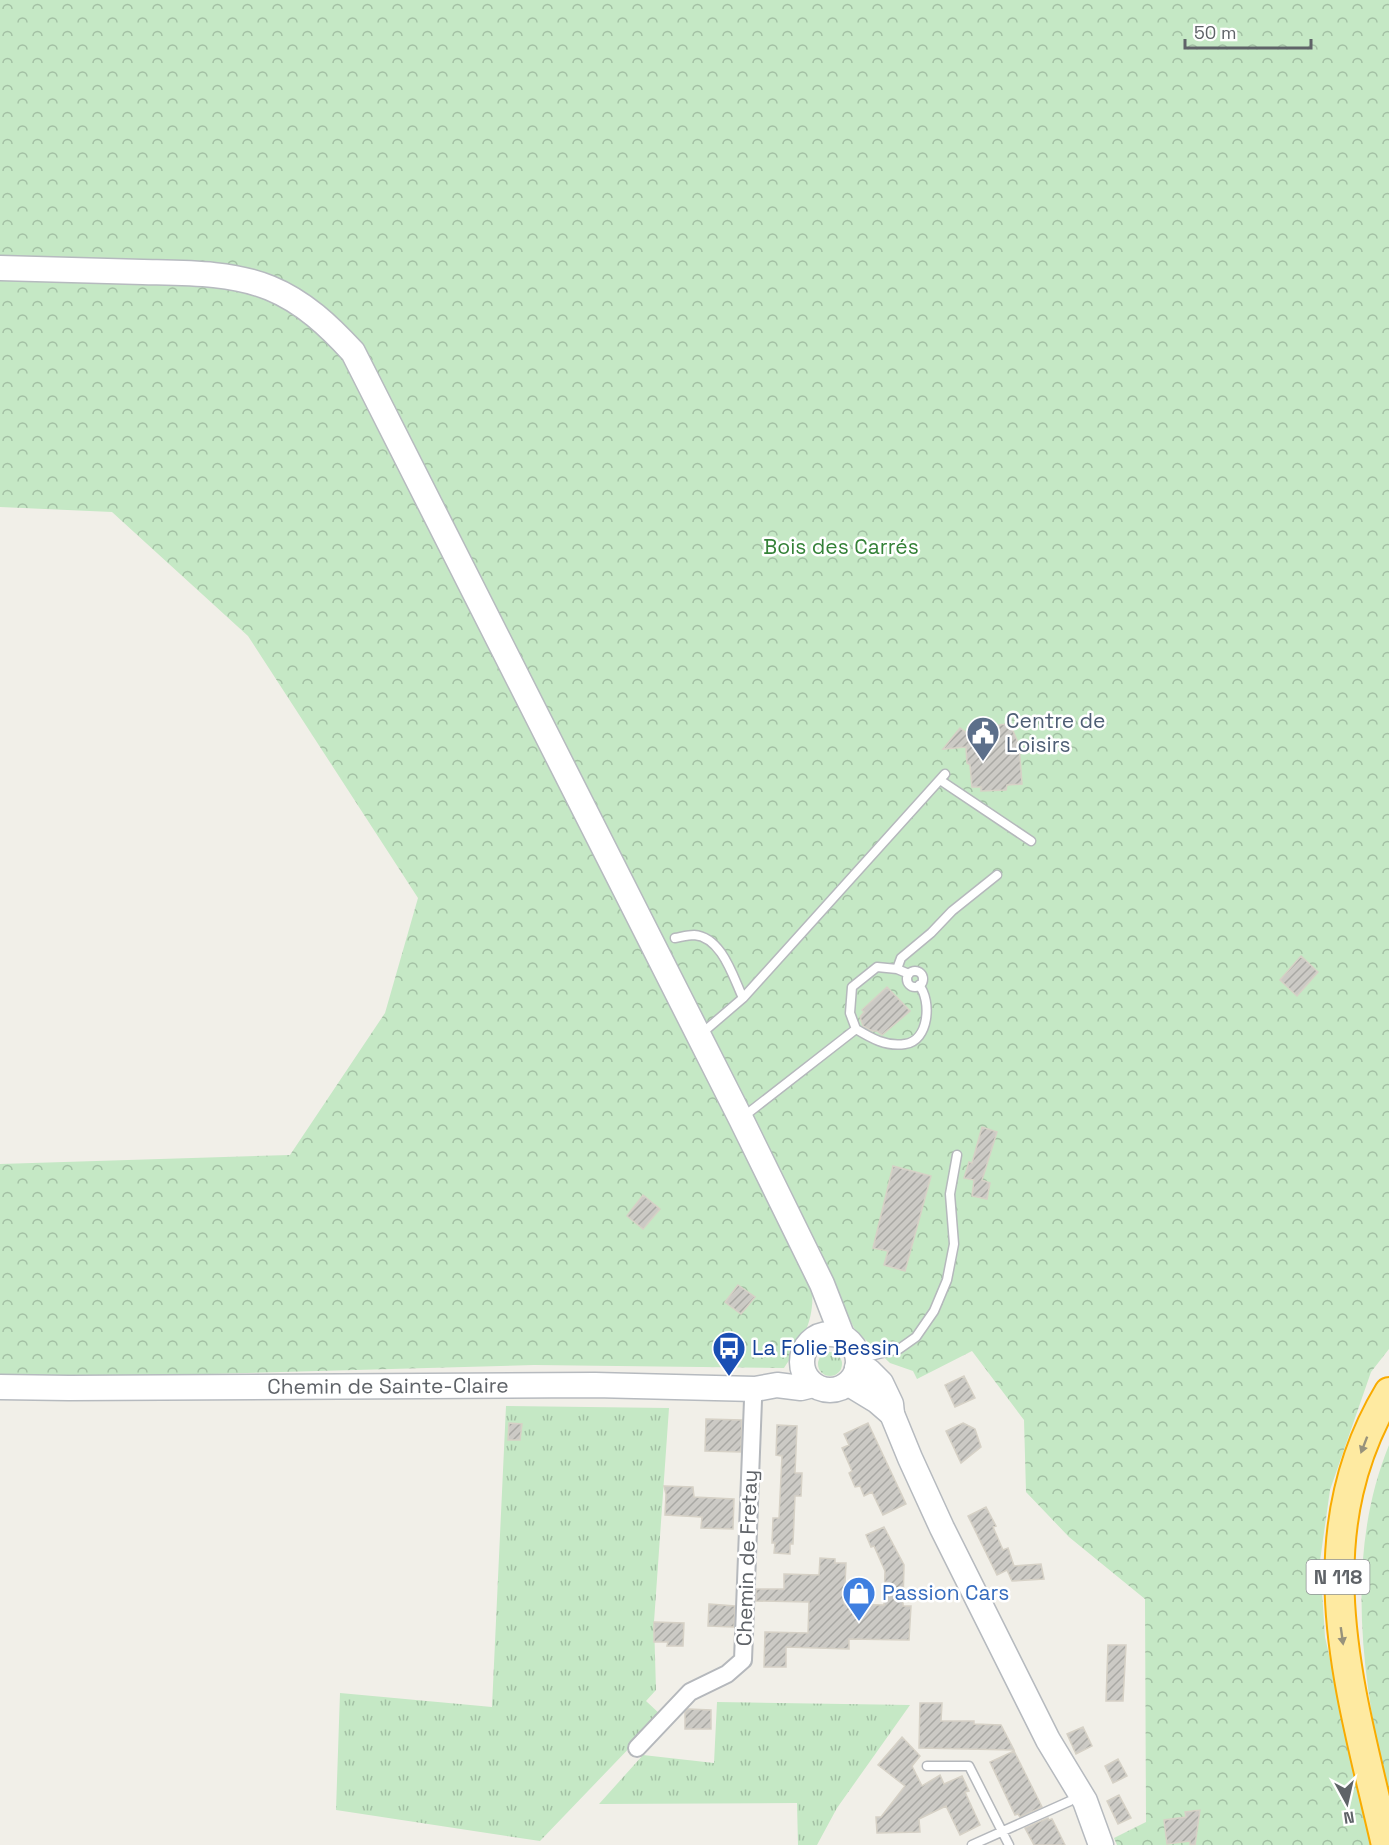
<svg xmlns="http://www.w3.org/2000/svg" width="1389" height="1845" viewBox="0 0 1389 1845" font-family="'Space Grotesk',sans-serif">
  <defs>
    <pattern id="grass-tufts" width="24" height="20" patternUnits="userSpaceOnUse" patternTransform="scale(1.5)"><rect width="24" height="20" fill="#c5e8c5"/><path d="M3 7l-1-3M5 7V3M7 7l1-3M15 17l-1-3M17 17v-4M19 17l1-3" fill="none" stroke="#a3c0a4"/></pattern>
    <pattern id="forest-crowns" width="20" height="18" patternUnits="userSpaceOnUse" patternTransform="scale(1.5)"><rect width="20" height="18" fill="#c5e8c5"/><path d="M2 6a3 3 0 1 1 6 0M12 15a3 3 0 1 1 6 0" fill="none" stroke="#a3c0a4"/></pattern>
    <pattern id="building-hatch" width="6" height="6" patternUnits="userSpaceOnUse" patternTransform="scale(1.5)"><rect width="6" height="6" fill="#cccac5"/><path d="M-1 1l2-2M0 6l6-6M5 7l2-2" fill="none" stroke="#a9a8a4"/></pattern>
  </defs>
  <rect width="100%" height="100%" fill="#f1efe8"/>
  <path fill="url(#grass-tufts)" d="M818 1364a12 12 0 1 1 24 0a12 12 0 1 1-24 0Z
    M506 1406 669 1408 654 1622 656 1690 646 1701 661 1715 540 1841 336 1810 340 1693 492 1707Z
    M717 1702 910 1705 837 1808 817 1845H798L797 1803 599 1804 643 1755 714 1763Z"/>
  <path fill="url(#forest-crowns)" d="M0 0H1389V1349L1371 1372 1330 1490 1320 1561 1325 1637 1372 1845H1117L1114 1838 1146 1822 1145 1599 1069 1537 1026 1492 1024 1420 972 1351 917 1379 913 1371 890 1363 855 1330 831 1281 812 1287C815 1322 802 1341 784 1368L534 1365 25 1379 0 1376V1164L290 1155 385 1013 418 898 248 636 112 512 0 507Z
    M1389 1445V1800C1363 1685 1343 1558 1389 1445Z"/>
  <path fill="url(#building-hatch)" stroke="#d6d1c6" stroke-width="1.5" d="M1006 724 1013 731 1019 745 1022 784 1007 785 1006 790 981 791V787H972L970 765 967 763 966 747 943 749 960 728 967 733 974 726H982L990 734 999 725Z
    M1301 956 1318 972 1297 996 1280 980Z
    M887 987 910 1011 882 1035 877 1031H872L863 1026 860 1017 864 1012 862 1010Z
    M982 1127 997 1132 982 1180 990 1183 987 1199 972 1196 974 1180 964 1178 969 1162 972 1163Z
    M893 1166 931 1176 905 1271 884 1265 888 1251 873 1248Z
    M643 1195 660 1209 643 1229 627 1216Z
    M738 1285 755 1297 741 1314 725 1302Z
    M964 1376 975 1398 955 1407 945 1385Z
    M706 1419 742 1420 741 1452 705 1451Z
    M509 1423 522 1424 520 1440H508Z
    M868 1423 906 1504 883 1515 872 1492 864 1496 860 1486 855 1487 849 1473 852 1471 842 1448 849 1445 844 1434Z
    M963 1423 975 1429 981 1447 961 1463 946 1431Z
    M777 1425 797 1426 795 1473H802L801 1496H795L793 1544H790V1554L774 1553 775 1543H772L773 1518H779L782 1456 776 1455Z
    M664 1486 693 1487 694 1497 734 1499 733 1529 701 1528 702 1517 665 1515 666 1494Z
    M986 1507 996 1526 993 1527 1003 1550 1008 1548 1014 1566 1041 1564 1044 1579 1012 1581 1007 1570 997 1575 968 1516Z
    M884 1527 904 1565 903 1606H911L909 1640 849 1639V1649L786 1647V1667H764L765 1632 808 1633 809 1602 756 1601V1589H784V1574L819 1575 820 1558 835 1559V1563H846L844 1604 884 1605 885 1571 874 1546 871 1547 866 1535Z
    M709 1604 735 1606 734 1627 708 1626Z
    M654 1622 684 1623 683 1646H667L668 1642H654Z
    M1108 1645H1126L1123 1701H1106Z
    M920 1703H942L941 1721H974V1724L1001 1725 1014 1750 919 1748Z
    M688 1709 711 1710V1729H685V1712Z
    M1083 1727 1092 1746 1076 1754 1067 1734Z
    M902 1737 920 1756 912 1766 922 1786 940 1775 944 1784 962 1776 969 1791 965 1792 980 1825 960 1835 946 1806 919 1819 920 1832 877 1833 876 1817H881L905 1786 878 1765Z
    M1014 1751 1042 1807 1020 1817 1018 1814 1015 1815 990 1762Z
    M1118 1759 1127 1776 1113 1783 1105 1766Z
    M1119 1795 1131 1818 1118 1824 1107 1801Z
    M1200 1810 1195 1845H1190V1841L1167 1844 1164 1820 1186 1817 1185 1812Z
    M1048 1818 1049 1820 1052 1819 1065 1845H1034L1025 1828Z"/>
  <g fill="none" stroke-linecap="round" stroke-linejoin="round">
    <defs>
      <path id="service" d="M940 780 1031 841
        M675 938C681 937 688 935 694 935 722 937 733 977 743 998
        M897 969 901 958 931 933 952 911 997 875
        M907 979a8 8 0 1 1 16 0a8 8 0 1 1-16 0Z
        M909 974 897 969 877 967 852 987 850 1013 856 1029C871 1038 886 1047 905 1044 929 1041 932 1001 919 985
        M701 1034 743 998 945 774
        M743 1117 856 1029
        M858 1359 899 1349 916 1337 934 1311 947 1280 954 1244 950 1194 957 1155
        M927 1766H969L1009 1845
        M972 1845 1070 1801"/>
      <path id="minor" d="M637 1748 690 1692 727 1674 743 1660 753 1400 755 1389"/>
      <g id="secondary">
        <path d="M0 268C48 269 95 271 143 272 184 273 231 272 270 288 304 302 329 326 353 352L741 1119 822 1284 843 1338"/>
        <circle cx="830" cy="1362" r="28"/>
        <path d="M857 1368 869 1371 881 1383 891 1404 892 1414 910 1458 942 1528 1048 1740 1085 1801 1101 1845"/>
        <path d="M849 1384 877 1401 892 1414"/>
        <path id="s1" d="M0 1387 69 1388 595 1385 755 1389 777 1385 801 1388 813 1385"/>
      </g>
      <path id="trunk" d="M1386 1845C1351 1691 1300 1540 1389 1392"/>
    </defs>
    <use href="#service" stroke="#b5b8bc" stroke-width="11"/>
    <use href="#minor" stroke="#b5b8bc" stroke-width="20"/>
    <use href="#secondary" stroke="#b6babf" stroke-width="27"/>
    <use href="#trunk" stroke="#f9ab00" stroke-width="32"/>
    <use href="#service" stroke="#fff" stroke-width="8"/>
    <use href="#minor" stroke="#fff" stroke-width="16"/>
    <use href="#secondary" stroke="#fff" stroke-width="24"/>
    <use href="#trunk" stroke="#feeaa1" stroke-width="28"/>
  </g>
  <defs><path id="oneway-solid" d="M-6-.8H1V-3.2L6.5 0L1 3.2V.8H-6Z" transform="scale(1.5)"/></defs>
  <g fill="#97927c">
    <use href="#oneway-solid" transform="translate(1364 1445) rotate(111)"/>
    <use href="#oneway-solid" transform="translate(1342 1636) rotate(82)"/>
  </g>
  <defs>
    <symbol id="civic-pin" viewBox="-11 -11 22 30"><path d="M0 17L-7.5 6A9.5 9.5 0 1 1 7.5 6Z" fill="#5c6f8a" stroke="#fff"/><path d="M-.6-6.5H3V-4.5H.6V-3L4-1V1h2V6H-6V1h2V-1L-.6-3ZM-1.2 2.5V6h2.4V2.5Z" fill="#fff"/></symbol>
    <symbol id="bus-pin" viewBox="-11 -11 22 30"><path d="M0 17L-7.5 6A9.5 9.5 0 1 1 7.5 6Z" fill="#1a4fb4" stroke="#fff"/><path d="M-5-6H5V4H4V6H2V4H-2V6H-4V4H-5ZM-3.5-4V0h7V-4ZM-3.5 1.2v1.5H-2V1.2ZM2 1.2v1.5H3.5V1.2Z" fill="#fff"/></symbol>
    <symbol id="shop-pin" viewBox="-11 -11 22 30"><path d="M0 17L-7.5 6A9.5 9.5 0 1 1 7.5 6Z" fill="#3f7fe0" stroke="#fff"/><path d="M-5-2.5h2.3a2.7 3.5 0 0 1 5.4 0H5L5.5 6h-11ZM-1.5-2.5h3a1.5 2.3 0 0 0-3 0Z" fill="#fff"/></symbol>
  </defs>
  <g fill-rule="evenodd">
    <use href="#civic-pin" x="964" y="714" width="38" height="52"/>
    <use href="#bus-pin" x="710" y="1329" width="38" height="52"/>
    <use href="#shop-pin" x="840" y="1574" width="38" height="52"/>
  </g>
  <g text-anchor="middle" stroke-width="5" stroke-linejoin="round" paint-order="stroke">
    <rect fill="#fff" stroke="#8f9295" stroke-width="1.5" x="1306.5" y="1560" width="63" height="34" rx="4.5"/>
    <g font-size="20" font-weight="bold" fill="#5f6368">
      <text x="1338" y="1584">N 118</text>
    </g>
    <g font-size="21" fill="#348238" stroke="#fff">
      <text x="841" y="554">Bois des Carrés</text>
    </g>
    <g font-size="21" fill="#4e5e75" stroke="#fff" text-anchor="start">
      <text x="1006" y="728">Centre de<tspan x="1006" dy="24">Loisirs</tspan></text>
    </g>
    <g font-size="21" fill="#164399" stroke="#fff" text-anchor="start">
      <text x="752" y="1355">La Folie Bessin</text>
    </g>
    <g font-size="21" fill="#5f6368" stroke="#fff">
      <text dy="7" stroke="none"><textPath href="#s1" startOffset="388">Chemin de Sainte-Claire</textPath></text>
      <text transform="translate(747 1558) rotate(-88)" y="7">Chemin de Fretay</text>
    </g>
    <g font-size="21" fill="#366cbe" stroke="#fff" text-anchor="start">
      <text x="882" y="1600">Passion Cars</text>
    </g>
  </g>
  <g transform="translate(1347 1803) rotate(172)" stroke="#ffffff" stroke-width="4.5" paint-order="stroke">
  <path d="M0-4.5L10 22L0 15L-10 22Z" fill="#5f6368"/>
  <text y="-9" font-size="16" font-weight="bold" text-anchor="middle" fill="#5f6368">N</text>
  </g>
  <path d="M1185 39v9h126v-9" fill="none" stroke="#5f6368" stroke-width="3"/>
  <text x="1194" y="39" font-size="18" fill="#5f6368" stroke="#ffffff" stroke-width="4.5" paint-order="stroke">50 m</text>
</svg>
